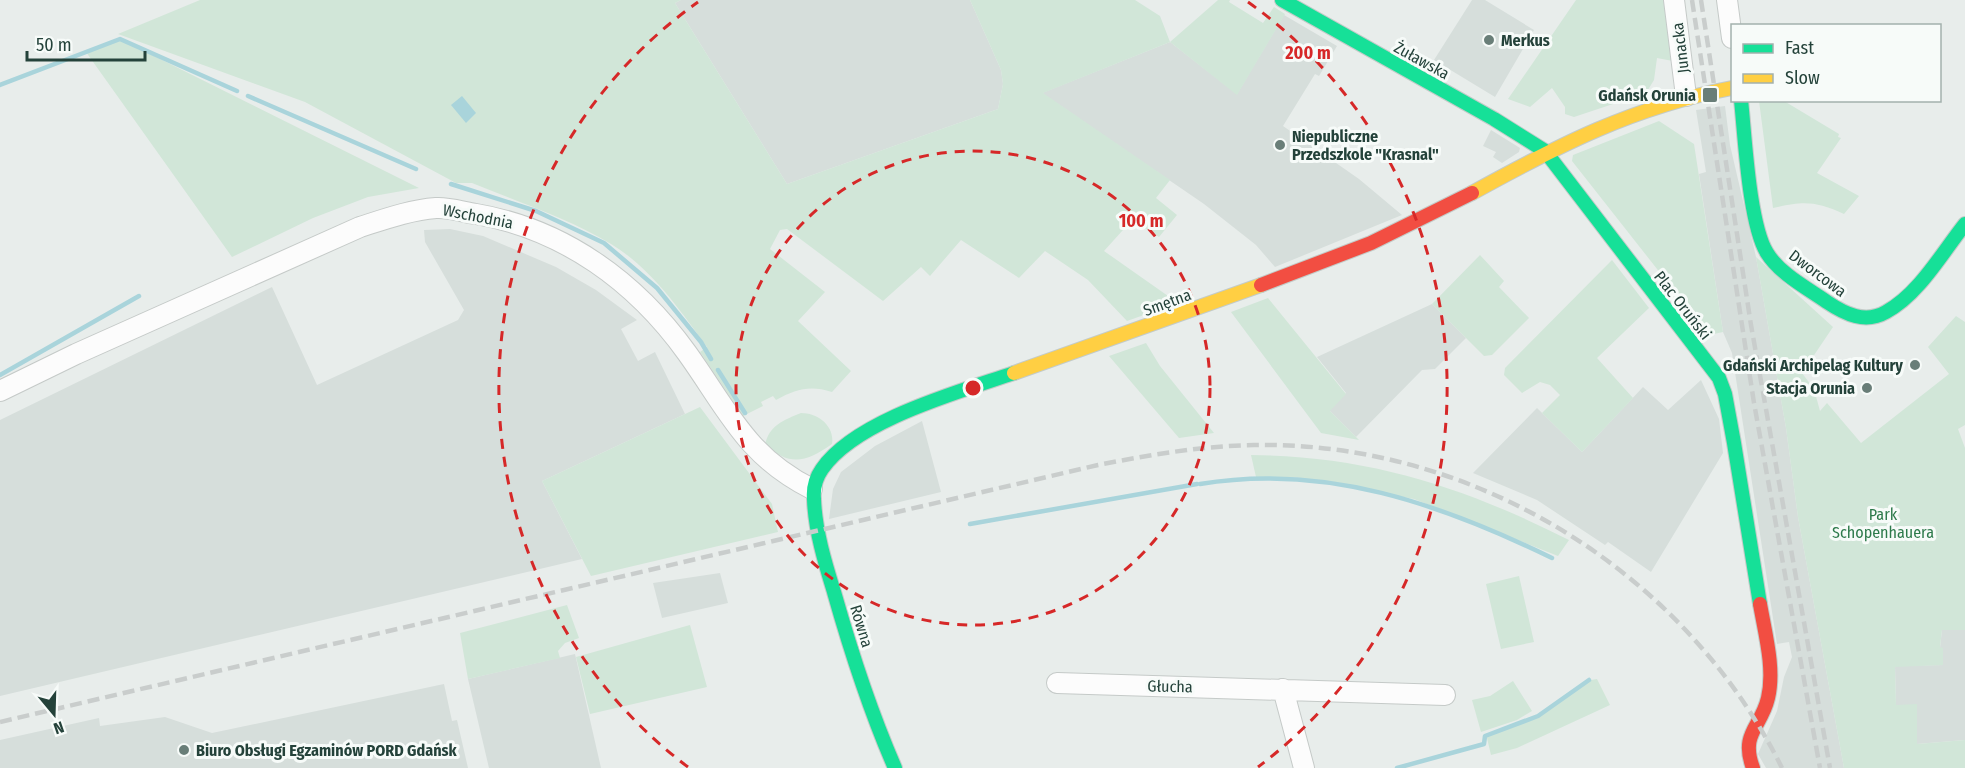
<svg xmlns="http://www.w3.org/2000/svg" width="1965" height="768" viewBox="0 0 1965 768" font-family="'Fira Sans Condensed',sans-serif">
  <rect width="100%" height="100%" fill="#e8edeb"/>
  <path fill="#d6dedb" d="M681 0H970L1001 70 1003 84 998 109 787 184 675 3Z
    M1472 0H1485L1534 30 1495 97 1434 60Z
    M1284 15 1337 46 1319 76 1315 74 1283 126 1359 179 1402 215 1275 267 1256 245 1204 204 1042 93 1170 42 1237 94Z
    M1725 106 1730 145 1756 257 1786 428 1798 517 1844 768H1766L1758 754 1777 711 1784 677 1792 657 1789 642 1777 644 1732 353 1723 332 1699 174 1706 172 1696 110Z
    M1491 130 1520 148 1519 152 1502 163 1493 157 1496 152 1483 146Z
    M450 229 483 236 556 267 596 290 637 320 621 329 638 361 655 352 685 414 542 481 582 559 0 696V420L272 287 317 385 458 320 464 310 425 242 424 230Z
    M1432 304 1466 338 1435 369 1422 370 1356 437 1329 410 1346 393 1317 357Z
    M1701 380 1719 419 1723 453 1651 572 1608 542 1605 545 1537 500 1473 473 1537 408 1582 452 1643 387 1668 410Z
    M922 421 941 492 829 519 833 489 841 472 875 446Z
    M720 573 728 603 662 618 653 583Z
    M1942 630H1965V740L1917 744V705L1896 706 1895 666 1943 665V648H1940Z
    M575 654 601 768H489L468 679Z
    M444 684 452 721 457 720 468 768H0V740L99 718 100 726 165 717 212 733Z"/>
  <path fill="#d1e6d8" d="M200 0H681L675 3 787 184 998 109 1003 84 1001 70 970 0H1135L1160 16 1170 42 1218 0H1230L1229 2 1263 23 1274 7 1285 14 1237 95 1170 42 1043 93 1170 180 1156 198 1177 215 1159 237 1132 220 1104 251 1178 303 1127 321 1088 280 1045 251 1019 278 961 240 930 276 921 267 883 301 787 229 780 230 770 249 825 292 798 321 851 371 832 392C810 385 796 389 776 400L773 396 761 402 763 406 743 416 700 352 707 347C680 310 651 268 611 244 568 218 518 202 472 183H456L305 102 118 34Z
    M1576 0H1670L1678 62 1657 58 1654 80 1646 93 1574 117 1565 114V107L1552 88 1530 107 1508 99Z
    M120 39 419 188 368 197 313 218 232 257 86 52Z
    M1759 101H1784L1839 134 1838 137 1841 138 1817 173 1859 196 1844 214C1815 201 1804 201 1773 208Z
    M1659 121 1694 144 1723 332 1709 335 1572 161 1573 155Z
    M1480 255 1504 281 1499 287 1529 318 1492 355 1484 356 1432 304Z
    M1756 257 1833 327 1802 373 1814 389 1820 411 1827 403 1861 443 1949 374 1928 347 1956 316 1965 322V425L1958 429 1965 448V630H1942L1940 647 1943 648V665L1895 667 1896 705 1917 704V744L1965 740V768H1844L1798 517 1786 428Z
    M1612 260 1649 308 1597 358 1633 398 1582 452 1542 413 1560 395 1550 385 1540 382 1522 393 1504 375 1505 368Z
    M1268 298 1346 394 1330 411 1359 440 1321 433 1231 312Z
    M1146 343 1160 366 1214 433 1179 438 1109 356Z
    M700 407 772 504 778 532 591 576 542 481Z
    M801 413C818 413 835 426 832 444 806 462 791 467 765 445 769 425 784 420 801 413Z
    M1251 455C1369 456 1464 487 1569 540L1558 556 1414 499 1295 477H1256Z
    M1519 576 1534 642 1501 649 1486 584Z
    M567 605 579 638 565 643 558 651 560 658 468 679 460 633Z
    M690 625 707 687 590 714 576 657Z
    M1597 679 1610 705 1517 748 1491 755 1486 734 1538 717 1591 680Z
    M1513 681 1532 711 1517 720 1481 732 1472 700 1490 696Z"/>
  <path fill="#a9d4db" d="M462 96 476 113 466 123 451 105Z"/>
  <g fill="none" stroke-linecap="round" stroke-linejoin="round">
    <path stroke="#a9d4db" stroke-width="4.5" d="M0 85 120 39 237 91
      M248 96 416 169
      M451 184 536 211 604 243 657 288 701 342 711 359
      M718 370 745 413
      M0 375 139 296
      M1200 484C1325 463 1441 504 1552 558
      M970 524 1197 484
      M1397 768 1484 744 1485 736 1538 716 1589 680"/>
    <defs>
      <path id="street" d="M1674 0 1686 96
        M1727 0 1732 38
        M0 391 76 354 360 227C385 219 410 210 436 208 448 207 463 212 476 214 564 229 636 282 687 353 728 410 746 456 812 489
        M1057 683 1445 695
        M1283 689 1304 768"/>
      <path id="fast" d="M1282 0 1494 119 1545 151 1719 378 1725 394 1734 443 1760 604
        M1741 100C1745 137 1749 224 1767 253 1780 274 1807 288 1827 302 1845 314 1865 324 1886 312 1919 294 1942 253 1965 224
        M895 768C870 711 851 652 834 592 825 563 815 530 814 499 813 488 815 479 822 469 856 420 959 392 1014 373"/>
      <path id="slow" d="M1472 193C1559 145 1633 107 1732 88
        M1014 373 1261 285"/>
      <path id="jam" d="M1261 285 1371 243 1472 193
        M1753 768C1740 733 1761 728 1768 698 1775 669 1765 633 1760 604"/>
    </defs>
    <use href="#street" stroke="#c5cac8" stroke-width="22"/>
    <use href="#fast" stroke="#c3cbc8" stroke-width="16"/>
    <use href="#slow" stroke="#c3cbc8" stroke-width="16"/>
    <use href="#jam" stroke="#c3cbc8" stroke-width="16"/>
    <use href="#street" stroke="#fcfcfc" stroke-width="20"/>
    <use href="#fast" stroke="#16e098" stroke-width="14"/>
    <use href="#slow" stroke="#ffcf43" stroke-width="14"/>
    <use href="#jam" stroke="#f24e42" stroke-width="14"/>
    <path stroke="#c9cdcc" stroke-width="4.5" stroke-dasharray="12 6" stroke-linecap="butt" d="M1692 0 1754 403 1820 768
      M1701 0 1751 325 1830 768
      M0 722 1098 465C1149 455 1201 446 1254 445 1474 441 1685 572 1782 768"/>
  </g>
  <g fill="none" stroke="#d62828" stroke-width="3" stroke-dasharray="10 8">
    <circle cx="973" cy="388" r="237"/>
    <path d="M688 767A474 474 0 0 1 698 2M1248 2A474 474 0 0 1 1258 767"/>
  </g>
  <g fill="#697e78" stroke="#f7fbf9" stroke-width="2">
    <circle cx="1489" cy="40" r="6"/>
    <rect x="1702" y="87" width="16" height="16" rx="3"/>
    <circle cx="1280" cy="145" r="6"/>
    <circle cx="1915" cy="365" r="6"/>
    <circle cx="1867" cy="388" r="6"/>
    <circle cx="184" cy="750" r="6"/>
  </g>
  <g text-anchor="middle" stroke-width="6" stroke-linejoin="round" paint-order="stroke">
    <g font-size="16" font-weight="bold" fill="#24423a" stroke="#f7fbf9" text-anchor="start">
      <text x="1501" y="46">Merkus</text>
      <text x="1696" y="101" text-anchor="end">Gdańsk Orunia</text>
      <text x="1292" y="142">Niepubliczne<tspan x="1292" dy="18">Przedszkole "Krasnal"</tspan></text>
      <text x="1903" y="371" text-anchor="end">Gdański Archipelag Kultury</text>
      <text x="1855" y="394" text-anchor="end">Stacja Orunia</text>
      <text x="196" y="756">Biuro Obsługi Egzaminów PORD Gdańsk</text>
    </g>
    <g font-size="16" fill="#24423a" stroke="#f7fbf9">
      <text transform="translate(1680 48) rotate(-97)" y="6">Junacka</text>
      <text transform="translate(1422 60) rotate(29)" y="6">Żuławska</text>
      <text transform="translate(478 216) rotate(11)" y="6">Wschodnia</text>
      <text transform="translate(1818 273) rotate(37)" y="6">Dworcowa</text>
      <text transform="translate(1167 302) rotate(-20)" y="6">Smętna</text>
      <text transform="translate(1683 305) rotate(52)" y="6">Plac Oruński</text>
      <text transform="translate(862 626) rotate(73)" y="6">Równa</text>
      <text transform="translate(1170 686) rotate(1)" y="6">Głucha</text>
    </g>
    <g font-size="16" fill="#2d7a4b" stroke="#f7fbf9">
      <text x="1883" y="520">Park<tspan x="1883" dy="18">Schopenhauera</tspan></text>
    </g>
  </g>
  <circle cx="973" cy="388" r="9" fill="#d62828" stroke="#f7fbf9" stroke-width="3"/>
  <g font-size="18" text-anchor="middle" font-weight="bold" fill="#d62828" stroke="#f7fbf9" stroke-width="6" stroke-linejoin="round" paint-order="stroke">
    <text x="1308" y="59">200 m</text>
    <text x="1141" y="227">100 m</text>
  </g>
  <rect x="1731" y="24" width="210" height="78" fill="#f7fbf9" stroke="#a3b1ad" stroke-width="1.5"/>
  <rect x="1743" y="44" width="30" height="9" fill="#16e098" stroke="#a3b1ad" stroke-width="1.5"/>
  <text x="1785" y="54" font-size="18" fill="#24423a">Fast</text>
  <rect x="1743" y="74" width="30" height="9" fill="#ffcf43" stroke="#a3b1ad" stroke-width="1.5"/>
  <text x="1785" y="84" font-size="18" fill="#24423a">Slow</text>
  <g transform="translate(54 714) rotate(161)" stroke="#f7fbf9" stroke-width="4.5" paint-order="stroke">
  <path d="M0-4.5L10 22L0 15L-10 22Z" fill="#24423a"/>
  <text y="-9" font-size="16" font-weight="bold" text-anchor="middle" fill="#24423a">N</text>
  </g>
  <path d="M27 51v9h118v-9" fill="none" stroke="#24423a" stroke-width="3"/>
  <text x="36" y="51" font-size="18" fill="#24423a" stroke="#f7fbf9" stroke-width="4.5" paint-order="stroke">50 m</text>
</svg>
